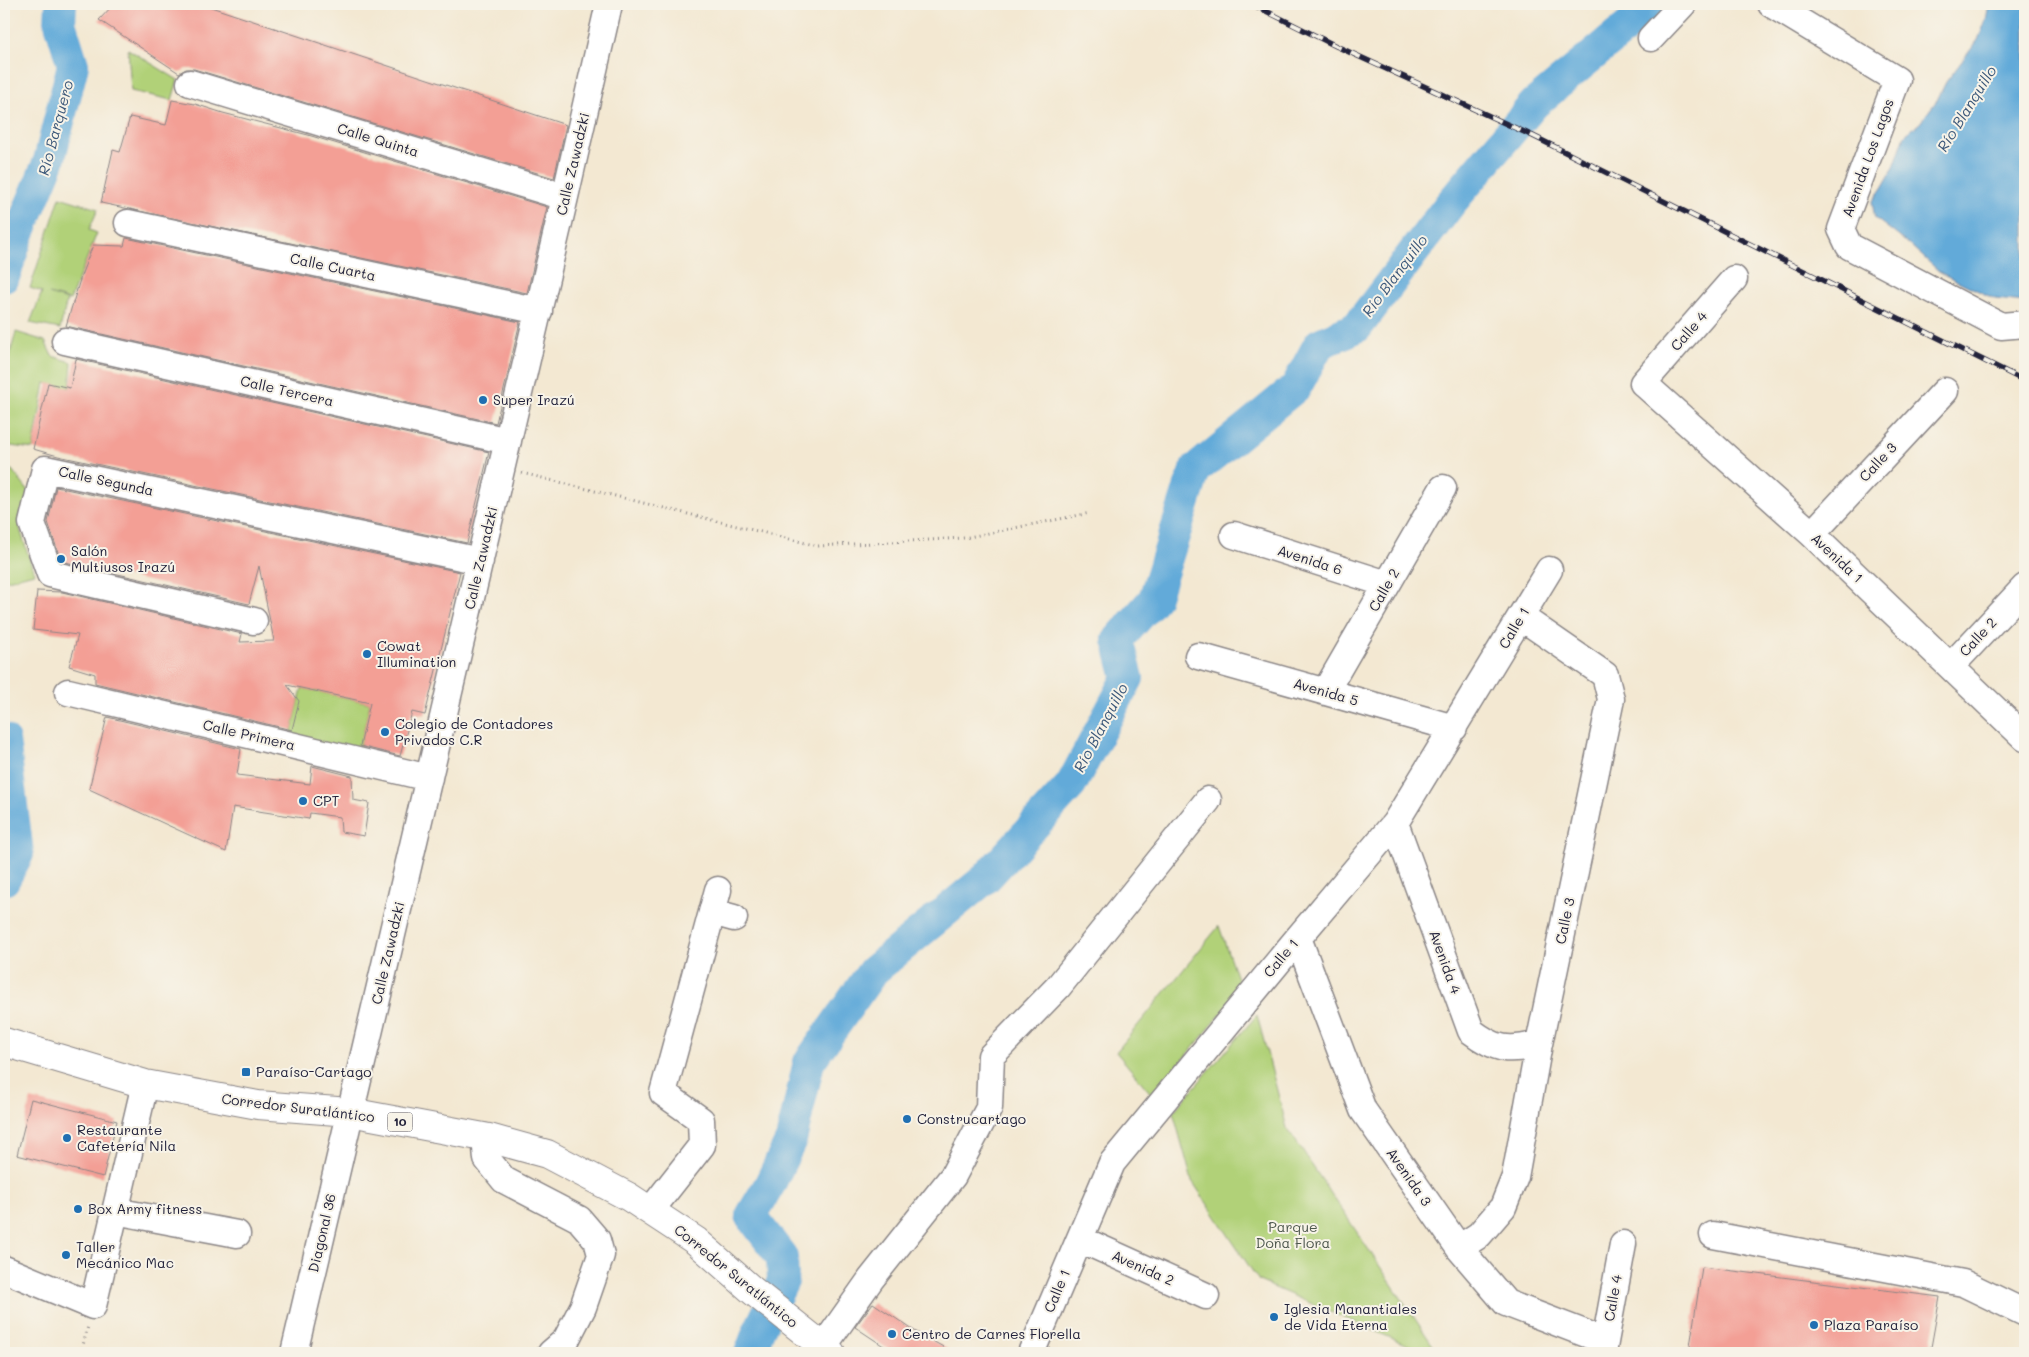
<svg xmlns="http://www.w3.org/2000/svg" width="2029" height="1357" viewBox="0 0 2029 1357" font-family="Mali,sans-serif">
  <rect width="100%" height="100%" fill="#f7f3e8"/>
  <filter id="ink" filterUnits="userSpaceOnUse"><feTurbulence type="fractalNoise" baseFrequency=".02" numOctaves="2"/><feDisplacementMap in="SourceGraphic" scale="10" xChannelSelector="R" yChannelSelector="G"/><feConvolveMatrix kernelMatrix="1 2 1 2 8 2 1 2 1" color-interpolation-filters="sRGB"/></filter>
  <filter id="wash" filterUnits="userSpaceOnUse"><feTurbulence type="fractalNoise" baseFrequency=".0096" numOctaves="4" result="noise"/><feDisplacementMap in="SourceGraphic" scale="20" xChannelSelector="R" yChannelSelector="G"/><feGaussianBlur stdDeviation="1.12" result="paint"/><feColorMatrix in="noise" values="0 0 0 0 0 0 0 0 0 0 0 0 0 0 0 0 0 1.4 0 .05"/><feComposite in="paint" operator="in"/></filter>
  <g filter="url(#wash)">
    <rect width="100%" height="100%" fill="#f3e8d2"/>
    <path fill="#b1d178" stroke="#6a7a5a" d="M128 49 178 80 172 100 131 91Z
      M60 197 98 209 89 230 97 233 70 300 49 294 67 300 60 329 30 323 42 292 30 288Z
      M16 332 45 341 52 356 72 362 70 388 45 383 33 449 4 445V376Z
      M4 469 12 470 29 492 20 529 34 573 4 581Z
      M302 688 370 703 359 752 290 738Z
      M1219 926 1241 990 1153 1096 1116 1052Z
      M1257 1015 1287 1128 1438 1353H1426L1259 1281 1192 1181 1173 1112Z"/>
    <path fill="#62aad9" stroke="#42668a" d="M1989 4H2025V302L1995 299 1941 273 1911 246 1875 218 1872 202 1882 188 1894 167 1905 135 1920 123 1937 100 1946 82 1978 40 1986 20Z"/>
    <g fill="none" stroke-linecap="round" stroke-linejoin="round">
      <path stroke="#62aad9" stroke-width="32" d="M4 277 17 238 49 161 73 65 60 23 61 4
        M4 740 18 854 4 880
        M750 1353 759 1330 783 1281 782 1257 751 1216 770 1184 791 1140 809 1062 873 971 986 878 1071 785 1128 678 1118 640 1154 599 1195 470 1296 387 1319 344 1357 327 1450 204 1534 104 1655 4"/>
    </g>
    <g id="blocks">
      <path fill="#f39f95" d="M114 4H202L566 125 554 178 194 69H186L179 73 99 20Z
        M172 100 195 104 223 113 308 135 547 207 527 293 101 203 113 150 120 152 130 117 166 125Z
        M126 238 520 322 496 423 66 326 82 273 93 245 124 246Z
        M76 359 489 452 467 543 58 456 33 449 48 383 70 388Z
        M56 487 460 572 425 715 412 712 400 756 360 746 370 703 287 685 299 701 292 730 95 683V674L69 666 78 635 33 630 37 591 62 592 242 634 240 642 274 641 259 566 249 604 61 561 48 522Z
        M107 717 241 749 237 775 310 784 312 766 352 776 353 800 369 803 364 836 341 832 340 817 310 813 309 819 233 807 226 852 89 789Z
        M31 1099 117 1121 103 1177 17 1155Z
        M1702 1267 1940 1297 1930 1353H1689Z
        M873 1303 913 1330 954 1353H894L855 1327Z"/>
    </g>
  </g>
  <g filter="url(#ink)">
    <use href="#blocks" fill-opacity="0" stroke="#8a8586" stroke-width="1"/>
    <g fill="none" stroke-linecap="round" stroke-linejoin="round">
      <defs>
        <path id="minor" d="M1771 4 1897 80 1841 229 1849 246 2001 326 2025 324
          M1651 38 1683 4
          M190 83 565 197
          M128 223 539 311
          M1734 279 1643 383 1812 534 2025 738
          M65 341 508 441
          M1812 534 1945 391
          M1234 535 1387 584
          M254 621 50 574 32 523 45 469 480 561
          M1198 656 1454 728
          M1951 666 2025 587
          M68 692 429 778
          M1325 692 1443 488
          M1395 823 1471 1031C1496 1050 1508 1052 1539 1044
          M712 912 734 918
          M1298 938 1363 1110 1459 1248 1506 1303 1605 1341
          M485 1137 487 1159 504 1180 579 1219 597 1240 601 1255 583 1307 566 1340 551 1353
          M651 1210 702 1145 701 1120 663 1093 718 890
          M115 1211 237 1234
          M1713 1235 1963 1283 2025 1313
          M1080 1239 1206 1296
          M1459 1248 1479 1235 1503 1207 1515 1177 1539 1044 1611 699 1605 675 1521 617
          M4 1269 93 1306 145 1084
          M823 1347 871 1279 953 1176 989 1108 991 1056 1058 987 1208 800
          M294 1353 565 197 609 4
          M1031 1353 1112 1163 1298 938 1395 823 1549 570
          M1603 1353 1623 1244"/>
        <path id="major" d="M4 1042 145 1084 258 1105 350 1112 489 1138 547 1154 629 1197 696 1241 753 1291 831 1353"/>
      </defs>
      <use href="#minor" stroke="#8a8586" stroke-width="29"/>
      <use href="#major" stroke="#8a8586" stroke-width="30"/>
      <path stroke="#8a8586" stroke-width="3" stroke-dasharray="1 4" stroke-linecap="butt" d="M522 473 818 546 964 538 1090 513
        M81 1353 88 1326"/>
      <use href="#minor" stroke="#fff" stroke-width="26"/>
      <use href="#major" stroke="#fff" stroke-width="28"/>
      <defs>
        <path id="rail" d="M1252 4 1336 46 1533 136 2025 381"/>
      </defs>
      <use href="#rail" stroke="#22223b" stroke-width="5.5"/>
      <use href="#rail" stroke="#f7f3e8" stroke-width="4" stroke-dasharray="11" stroke-linecap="butt"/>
    </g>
  </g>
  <g fill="#1f6fb2" stroke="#f7f3e8" stroke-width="2">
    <circle cx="483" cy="400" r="5"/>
    <circle cx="61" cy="559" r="5"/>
    <circle cx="367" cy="654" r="5"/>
    <circle cx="385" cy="732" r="5"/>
    <circle cx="303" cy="801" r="5"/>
    <rect x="241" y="1067" width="10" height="10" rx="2.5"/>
    <circle cx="907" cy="1119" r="5"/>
    <circle cx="67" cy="1138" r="5"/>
    <circle cx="78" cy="1209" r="5"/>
    <circle cx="66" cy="1255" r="5"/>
    <circle cx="1274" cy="1317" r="5"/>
    <circle cx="1814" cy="1325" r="5"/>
    <circle cx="892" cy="1334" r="5"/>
  </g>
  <g text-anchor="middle" stroke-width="4" stroke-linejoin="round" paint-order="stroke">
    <rect fill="#f7f3e8" stroke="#62616f" stroke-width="1" x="387.5" y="1112.5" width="25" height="19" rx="4"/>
    <g font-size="12" font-weight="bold" fill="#22223b">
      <text x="400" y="1126">10</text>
    </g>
    <g font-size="14" fill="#22223b" stroke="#f7f3e8">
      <text transform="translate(378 140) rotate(17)" y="5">Calle Quinta</text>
      <text transform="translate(1868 158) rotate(-70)" y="5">Avenida Los Lagos</text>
      <text transform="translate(573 164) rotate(-77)" y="5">Calle Zawadzki</text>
      <text transform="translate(333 267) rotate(12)" y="5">Calle Cuarta</text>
      <text transform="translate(1689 331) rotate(-49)" y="5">Calle 4</text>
      <text transform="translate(287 391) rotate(13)" y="5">Calle Tercera</text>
      <text transform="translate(1878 462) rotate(-47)" y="5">Calle 3</text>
      <text transform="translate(106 481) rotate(12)" y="5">Calle Segunda</text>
      <text transform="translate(481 558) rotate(-77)" y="5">Calle Zawadzki</text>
      <text transform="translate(1837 558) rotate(43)" y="5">Avenida 1</text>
      <text transform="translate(1310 560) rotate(18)" y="5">Avenida 6</text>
      <text transform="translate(1384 590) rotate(-60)" y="5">Calle 2</text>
      <text transform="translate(1514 628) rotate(-59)" y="5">Calle 1</text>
      <text transform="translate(1978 637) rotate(-47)" y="5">Calle 2</text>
      <text transform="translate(1326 692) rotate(16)" y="5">Avenida 5</text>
      <text transform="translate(249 735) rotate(13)" y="5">Calle Primera</text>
      <text transform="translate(1565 921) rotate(-78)" y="5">Calle 3</text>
      <text transform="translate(388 953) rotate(-77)" y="5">Calle Zawadzki</text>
      <text transform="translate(1281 958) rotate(-50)" y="5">Calle 1</text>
      <text transform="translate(1445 962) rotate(70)" y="5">Avenida 4</text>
      <text transform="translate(298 1108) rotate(7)" y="5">Corredor Suratlántico</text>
      <text transform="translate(1409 1177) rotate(55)" y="5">Avenida 3</text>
      <text transform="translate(322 1233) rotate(-77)" y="5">Diagonal 36</text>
      <text transform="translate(1143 1268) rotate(24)" y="5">Avenida 2</text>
      <text transform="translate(736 1276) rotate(39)" y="5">Corredor Suratlántico</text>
      <text transform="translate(1057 1291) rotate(-67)" y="5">Calle 1</text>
      <text transform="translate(1613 1298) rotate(-80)" y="5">Calle 4</text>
    </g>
    <g font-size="14" fill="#22223b" stroke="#f7f3e8" text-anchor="start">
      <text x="493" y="405">Super Irazú</text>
      <text x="71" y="556">Salón<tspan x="71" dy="16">Multiusos Irazú</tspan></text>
      <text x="377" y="651">Cowat<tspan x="377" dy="16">Illumination</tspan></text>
      <text x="395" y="729">Colegio de Contadores<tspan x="395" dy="16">Privados C.R</tspan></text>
      <text x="313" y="806">CPT</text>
      <text x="256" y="1077">Paraíso-Cartago</text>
      <text x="917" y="1124">Construcartago</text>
      <text x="77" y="1135">Restaurante<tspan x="77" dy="16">Cafetería Nila</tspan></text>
      <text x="88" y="1214">Box Army fitness</text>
      <text x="76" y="1252">Taller<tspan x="76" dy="16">Mecánico Mac</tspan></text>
      <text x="1284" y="1314">Iglesia Manantiales<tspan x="1284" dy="16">de Vida Eterna</tspan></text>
      <text x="1824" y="1330">Plaza Paraíso</text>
      <text x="902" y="1339">Centro de Carnes Florella</text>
    </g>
    <g font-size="14" fill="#4d574d" stroke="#f7f3e8">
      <text x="1293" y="1232">Parque<tspan x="1293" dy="16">Doña Flora</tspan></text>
    </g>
    <g font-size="15" font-style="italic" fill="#3c587a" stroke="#f7f3e8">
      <text transform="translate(1967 109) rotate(-58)" y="5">Río Blanquillo</text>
      <text transform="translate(56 128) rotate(-75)" y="5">Río Barquero</text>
      <text transform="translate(1395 276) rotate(-53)" y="5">Río Blanquillo</text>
      <text transform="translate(1101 728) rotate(-62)" y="5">Río Blanquillo</text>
    </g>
  </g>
  <rect width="2029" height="1357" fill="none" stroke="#f7f3e8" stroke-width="20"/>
</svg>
